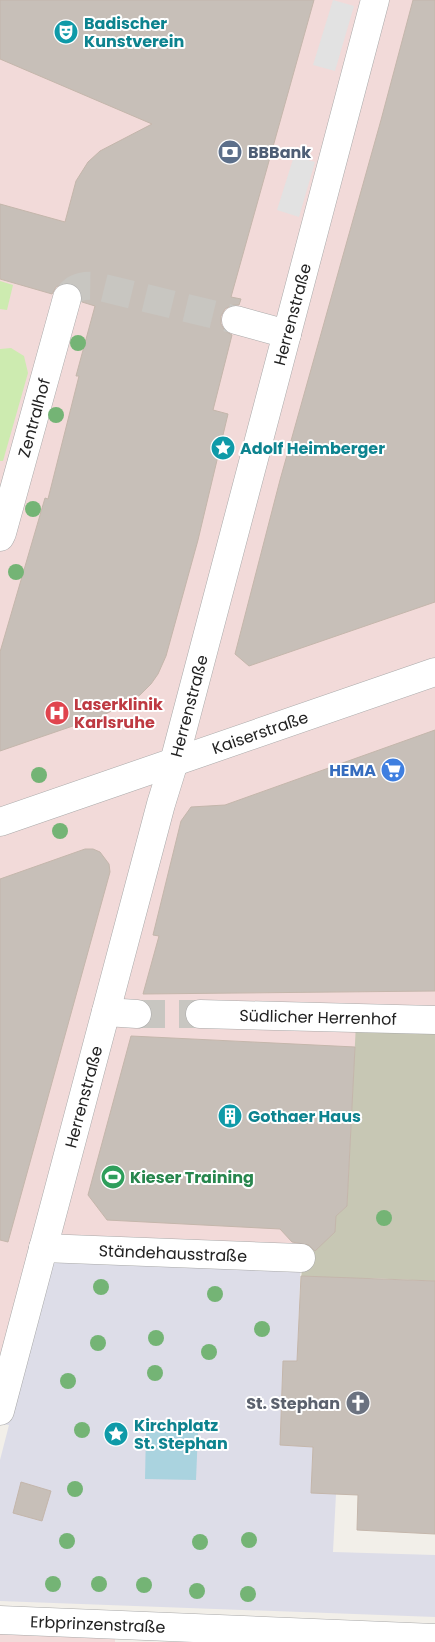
<svg xmlns="http://www.w3.org/2000/svg" width="435" height="1642" viewBox="0 0 435 1642" font-family="Poppins,sans-serif">
  <rect width="100%" height="100%" fill="#f2efe9"/>
  <path fill="#f2dad9" d="M0 0H435V1264L301 1258 0 1411Z
    M0 1620 115 1626V1642H0Z"/>
  <path fill="#c7c7b4" d="M356 1023 435 1027V1281L367 1278V1284L301 1281 304 1241 347 1206Z"/>
  <path fill="#cdebb0" d="M0 281 13 285 7 310 0 309Z
    M11 348 24 356 28 373 3 461H0V349Z"/>
  <path fill="#e2e2e2" d="M333 0 354 6 335 71 313 65Z
    M294 156 315 162 299 217 277 210Z"/>
  <path fill="#dddde8" d="M52 1256 301 1258 297 1361H283L280 1445 313 1447 311 1492 336 1494 333 1552 435 1555V1617L0 1601V1460L9 1425 0 1424Z"/>
  <path fill="#aad3df" d="M146 1431 198 1432 196 1480 145 1479Z"/>
  <path fill="#c7bfb8" stroke="#c4b6ab" d="M0 0H314L231 297 241 299 239 305H232L225 309 221 316V324L225 331 232 335 213 410 228 414 198 540 166 656 158 674 151 684 140 695 121 706 102 716 0 751V652L45 498 48 499 79 376H76L95 306 82 302V295L78 287 71 283H64L56 287 52 294 0 279V204L65 222 76 181 88 162 100 151 152 124 0 59Z
    M413 0H435V602L249 666 235 654 280 480 381 120Z
    M435 730V991L143 994 159 936 153 935 181 821 191 807 225 805Z
    M85 849H93L100 852 109 864 110 872 8 1242 0 1240V879Z
    M131 1036 355 1047 347 1206 336 1216 335 1232 315 1251 309 1245 292 1242 280 1229 107 1220 88 1195Z
    M301 1276 435 1281V1534L357 1530 358 1495 311 1493 313 1447 280 1445 283 1361H297Z
    M21 1482 51 1491 42 1521 13 1513Z"/>
  <g fill="none" stroke-linecap="round" stroke-linejoin="round">
    <path stroke="#c8c6c1" stroke-width="28" stroke-dasharray="28 14" stroke-linecap="butt" d="M67 298C74 286 83 285 96 286L236 320
      M137 1014H200"/>
    <defs>
      <g id="minor">
        <path d="M236 320 287 334"/>
        <path id="s1" d="M0 537 2 533 67 298"/>
        <path id="s2" d="M0 822 435 672"/>
        <path d="M106 1012 137 1014"/>
        <path id="s3" d="M200 1014 435 1020"/>
        <path id="s4" d="M43 1248 301 1258"/>
        <path id="s5" d="M0 1411 161 804 174 762 375 0"/>
        <path id="s6" d="M0 1620 435 1638"/>
      </g>
    </defs>
    <use href="#minor" stroke="#a9a9a9" stroke-width="29"/>
    <use href="#minor" stroke="#fff" stroke-width="28"/>
  </g>
  <g fill="#74b475">
    <circle cx="78" cy="343" r="8"/>
    <circle cx="56" cy="415" r="8"/>
    <circle cx="33" cy="509" r="8"/>
    <circle cx="16" cy="572" r="8"/>
    <circle cx="39" cy="775" r="8"/>
    <circle cx="60" cy="831" r="8"/>
    <circle cx="384" cy="1218" r="8"/>
    <circle cx="101" cy="1287" r="8"/>
    <circle cx="215" cy="1294" r="8"/>
    <circle cx="262" cy="1329" r="8"/>
    <circle cx="156" cy="1338" r="8"/>
    <circle cx="98" cy="1343" r="8"/>
    <circle cx="209" cy="1352" r="8"/>
    <circle cx="155" cy="1373" r="8"/>
    <circle cx="68" cy="1381" r="8"/>
    <circle cx="82" cy="1430" r="8"/>
    <circle cx="75" cy="1489" r="8"/>
    <circle cx="249" cy="1540" r="8"/>
    <circle cx="67" cy="1541" r="8"/>
    <circle cx="200" cy="1542" r="8"/>
    <circle cx="53" cy="1584" r="8"/>
    <circle cx="99" cy="1584" r="8"/>
    <circle cx="144" cy="1585" r="8"/>
    <circle cx="197" cy="1591" r="8"/>
    <circle cx="248" cy="1594" r="8"/>
  </g>
  <defs>
    <symbol id="theatre-disc" viewBox="-11 -11 22 22"><circle r="9.5" fill="#0f9aa8" stroke="#fff"/><path d="M-5-5.5Q0-4 5-5.5V0Q5 5 0 6Q-5 5-5 0ZM-3.3-2.5H-1v1.5H-3.3ZM1-2.5H3.3v1.5H1ZM-2.8 1Q0 5.5 2.8 1Z" fill="#fff"/></symbol>
    <symbol id="bank-disc" viewBox="-11 -11 22 22"><circle r="9.5" fill="#5c6f8a" stroke="#fff"/><path d="M-6-4H6V4H-6ZM0-2.3a2.3 2.3 0 1 0 0 4.6a2.3 2.3 0 1 0 0-4.6Z" fill="#fff"/></symbol>
    <symbol id="sight-disc" viewBox="-11 -11 22 22"><circle r="9.5" fill="#0f9aa8" stroke="#fff"/><path d="M0-6L1.8-2.2L6-1.7L2.9 1.2L3.7 5.4L0 3.3L-3.7 5.4L-2.9 1.2L-6-1.7L-1.8-2.2Z" fill="#fff"/></symbol>
    <symbol id="hospital-disc" viewBox="-11 -11 22 22"><circle r="9.5" fill="#e0444e" stroke="#fff"/><path d="M-5-5h3v3.5h4V-5h3V5h-3V1.5h-4V5h-3Z" fill="#fff"/></symbol>
    <symbol id="supermarket-disc" viewBox="-11 -11 22 22"><circle r="9.5" fill="#3f7fe0" stroke="#fff"/><path d="M-6-5.5h2.5l.6 2H6L4.5 2H-2.5L-4.4-4H-6ZM-1.5 3.2a1.3 1.3 0 1 0 .1 0ZM3 3.2a1.3 1.3 0 1 0 .1 0Z" fill="#fff"/></symbol>
    <symbol id="building-disc" viewBox="-11 -11 22 22"><circle r="9.5" fill="#0f9aa8" stroke="#fff"/><path d="M-4-6H4V6H1V3H-1V6H-4ZM-2.5-4.3h1.7v1.8h-1.7ZM.8-4.3h1.7v1.8H.8ZM-2.5-1h1.7V.8h-1.7ZM.8-1h1.7V.8H.8Z" fill="#fff"/></symbol>
    <symbol id="stadium-disc" viewBox="-11 -11 22 22"><circle r="9.5" fill="#2e9e5b" stroke="#fff"/><path d="M0-5a6.5 5 0 1 0 0 10a6.5 5 0 1 0 0-10ZM-3.5-1.8h7v3.6h-7Z" fill="#fff"/></symbol>
    <symbol id="church-disc" viewBox="-11 -11 22 22"><circle r="9.5" fill="#6b7280" stroke="#fff"/><path d="M-1.2-6h2.4v3.5h3.3v2.4h-3.3V6h-2.4V-.1h-3.3v-2.4h3.3Z" fill="#fff"/></symbol>
  </defs>
  <g fill-rule="evenodd">
    <use href="#theatre-disc" x="52" y="18" width="28" height="28"/>
    <use href="#bank-disc" x="216" y="138" width="28" height="28"/>
    <use href="#sight-disc" x="209" y="434" width="28" height="28"/>
    <use href="#hospital-disc" x="43" y="699" width="28" height="28"/>
    <use href="#supermarket-disc" x="379" y="756" width="28" height="28"/>
    <use href="#building-disc" x="216" y="1102" width="28" height="28"/>
    <use href="#stadium-disc" x="99" y="1163" width="28" height="28"/>
    <use href="#church-disc" x="344" y="1389" width="28" height="28"/>
    <use href="#sight-disc" x="102" y="1420" width="28" height="28"/>
  </g>
  <g text-anchor="middle" stroke-width="4" stroke-linejoin="round" paint-order="stroke">
    <g font-size="16" font-weight="bold" fill="#0d838f" stroke="#fff" text-anchor="start">
      <text x="84" y="29">Badischer<tspan x="84" dy="18">Kunstverein</tspan></text>
      <text x="240" y="454">Adolf Heimberger</text>
      <text x="248" y="1122">Gothaer Haus</text>
      <text x="134" y="1431">Kirchplatz<tspan x="134" dy="18">St. Stephan</tspan></text>
    </g>
    <g font-size="16" font-weight="bold" fill="#4e5e75" stroke="#fff" text-anchor="start">
      <text x="248" y="158">BBBank</text>
    </g>
    <g font-size="16" fill="#222" stroke="#fff">
      <text dy="6" stroke="none"><textPath href="#s5" startOffset="1135">Herrenstraße</textPath></text>
      <text dy="6" stroke="none"><textPath href="#s1" startOffset="124">Zentralhof</textPath></text>
      <text dy="6" stroke="none"><textPath href="#s5" startOffset="730">Herrenstraße</textPath></text>
      <text dy="6" stroke="none"><textPath href="#s2" startOffset="275">Kaiserstraße</textPath></text>
      <text dy="6" stroke="none"><textPath href="#s3" startOffset="118">Südlicher Herrenhof</textPath></text>
      <text dy="6" stroke="none"><textPath href="#s5" startOffset="325">Herrenstraße</textPath></text>
      <text dy="6" stroke="none"><textPath href="#s4" startOffset="130">Ständehausstraße</textPath></text>
      <text dy="6" stroke="none"><textPath href="#s6" startOffset="98">Erbprinzenstraße</textPath></text>
    </g>
    <g font-size="16" font-weight="bold" fill="#be3a42" stroke="#fff" text-anchor="start">
      <text x="74" y="710">Laserklinik<tspan x="74" dy="18">Karlsruhe</tspan></text>
    </g>
    <g font-size="16" font-weight="bold" fill="#366cbe" stroke="#fff" text-anchor="end">
      <text x="376" y="776">HEMA</text>
    </g>
    <g font-size="16" font-weight="bold" fill="#27864d" stroke="#fff" text-anchor="start">
      <text x="130" y="1183">Kieser Training</text>
    </g>
    <g font-size="16" font-weight="bold" fill="#5b616d" stroke="#fff" text-anchor="end">
      <text x="340" y="1409">St. Stephan</text>
    </g>
  </g>
</svg>
